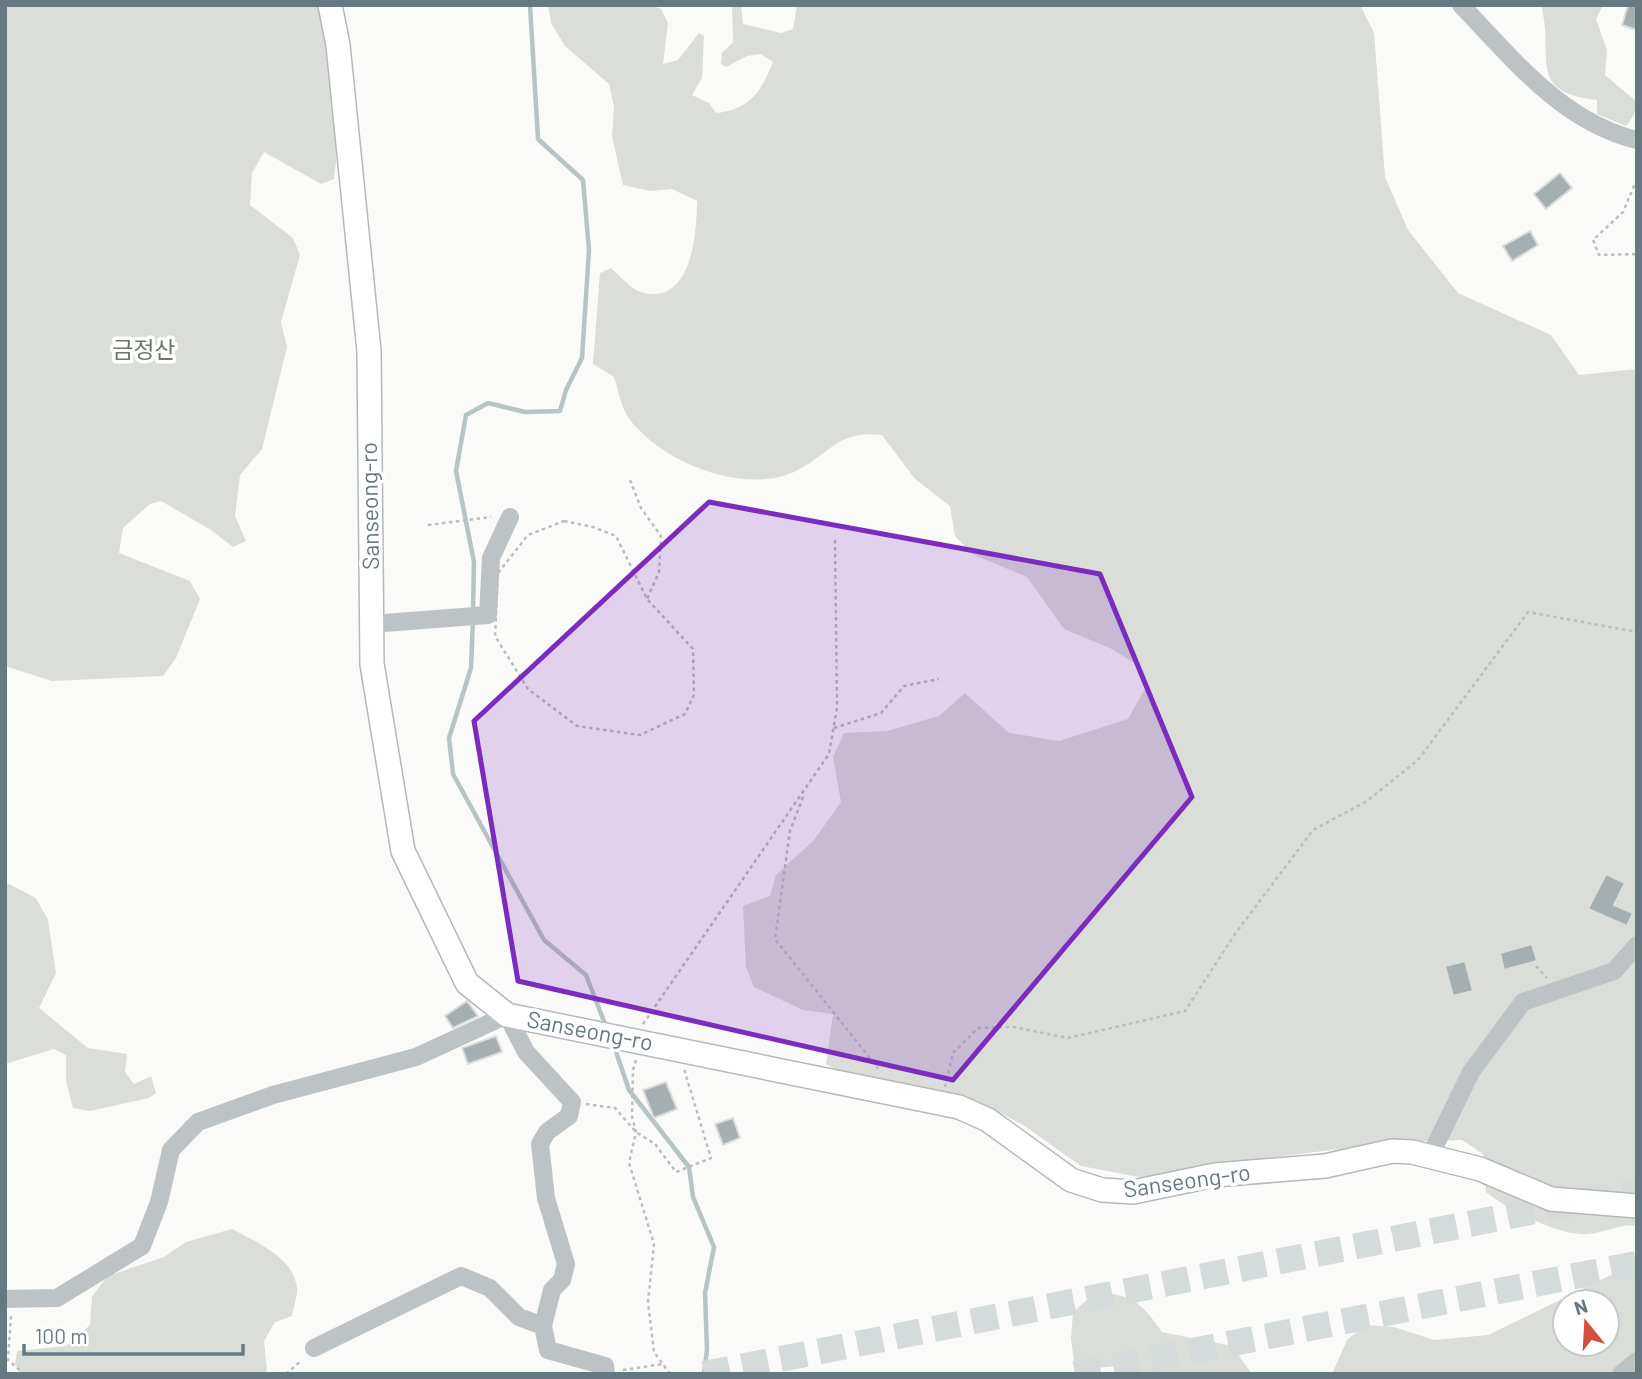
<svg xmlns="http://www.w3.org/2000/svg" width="1642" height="1379" viewBox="0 0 1642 1379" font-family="Barlow,'Noto Sans KR',sans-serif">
  <rect width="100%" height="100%" fill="#fafaf8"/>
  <path fill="#dbded8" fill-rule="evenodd" d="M5 5H324L338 143 334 179 321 184 264 152 252 173 250 205 293 238 300 255 281 322 287 347 262 449 240 475 235 516 246 541 233 547 211 530 161 501 150 504 123 528 119 553 190 581 200 599 176 658 163 676 52 681 5 666Z
    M548 5H650L661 9 668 23 663 64 678 60 699 33 704 36 702 78 692 95 709 103 716 113C750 109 761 92 773 62L761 54 747 56 726 67 721 64 722 53 733 42 732 5H741L743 24 781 33 793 29 797 5H1360L1374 33 1385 177 1408 230 1458 293 1551 335 1579 375 1637 369V1202L1548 1195 1484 1169 1483 1154 1462 1140 1398 1142 1283 1156 1159 1181 1081 1166 1023 1125 989 1107 944 1093 846 1074 826 1064 833 1014 803 1010 754 987 746 967 743 906 770 896 776 875 814 840 841 802 833 757 844 733 887 731 939 716 965 693 1009 733 1059 741 1128 719 1146 687 1142 668 1112 649 1064 629 1027 577 972 554 955 536 950 506 915 479 882 435C837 430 832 453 796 471 745 496 659 462 628 417 621 407 618 389 614 377L593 364 600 273 611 268C619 275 631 289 641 292 691 307 697 235 697 201L672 189 650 191 623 185 612 137 614 107 609 84 565 46 551 23Z
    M1541 5H1603L1596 19 1607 50 1605 75 1637 102 1634 115 1626 126 1597 114V100C1525 92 1555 57 1541 5Z
    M5 882 36 898 48 920 56 973 39 1008 88 1048 127 1054 125 1072 134 1084 151 1076 156 1093 149 1098 90 1111 73 1108 66 1081V1055L54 1049 5 1064Z
    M1485 1176 1637 1210V1226C1621 1223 1604 1233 1588 1234 1561 1237 1506 1209 1486 1192Z
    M232 1229C254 1241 294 1257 297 1288 298 1296 293 1308 292 1316L275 1322 264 1341 267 1369 265 1374H21L15 1364 17 1351 66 1346 90 1325 92 1296 108 1276 164 1257 186 1242Z
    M1637 1257V1374H1332L1347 1340 1365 1325 1394 1327 1434 1340 1488 1335 1617 1272ZM1565 1302H1607V1344H1565Z
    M1096 1292C1133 1295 1141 1302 1162 1332L1232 1346 1252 1374H1141L1137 1364 1075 1370 1071 1338 1073 1312Z"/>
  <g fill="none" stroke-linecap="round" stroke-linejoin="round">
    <path stroke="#b7c4c6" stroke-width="4.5" d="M473 611 474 562 456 471 466 415 488 403 525 412 560 411 566 390 582 358 589 250 583 180 538 139 530 5
      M473 619 471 668 449 738 453 774 544 940 586 975 607 1029
      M613 1043 629 1090 689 1167 693 1197 714 1247 705 1293 707 1350 704 1374"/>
  </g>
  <path fill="#a5afb2" stroke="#dcdcda" stroke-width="2" d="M1628 5H1637V30L1622 25Z
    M1560 173 1572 188 1546 209 1534 194Z
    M1530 231 1538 245 1512 261 1503 246Z
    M1606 874 1625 883 1614 905 1633 913 1627 926 1588 909Z
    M1532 944 1537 961 1504 970 1500 953Z
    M1465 961 1473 991 1453 996 1445 966Z
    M467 1001 478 1016 453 1028 445 1016Z
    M496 1036 502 1052 468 1064 462 1048Z
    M666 1082 677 1109 654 1118 643 1090Z
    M733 1118 740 1138 723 1145 715 1124Z"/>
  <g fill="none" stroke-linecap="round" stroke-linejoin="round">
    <path stroke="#d5dada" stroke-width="26" stroke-dasharray="26 13" stroke-linecap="butt" d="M704 1374 1637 1191
      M1075 1374 1637 1264"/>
    <defs>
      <path id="major" d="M330 5 338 45 369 351 372 664 403 851 467 983 507 1015 959 1107 988 1120 1071 1180 1102 1190 1133 1192 1215 1175 1325 1166 1392 1151 1412 1152 1480 1169 1551 1199 1637 1206"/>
    </defs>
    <use href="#major" stroke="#b3b9bc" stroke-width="26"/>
    <path stroke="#babec0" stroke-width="2.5" stroke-dasharray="3.5 3.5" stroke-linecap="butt" d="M1637 179 1623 212 1593 240 1599 255 1637 254
      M630 480 641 508 661 536 659 572 647 599
      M564 521 593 527 616 536 647 599 693 649 694 695 685 714 640 735 577 726 528 689 495 636 498 573 528 535Z
      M428 525 491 517
      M834 728 881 713 904 686 939 679
      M803 797 790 831 775 939 881 1072
      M1536 966 1547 978
      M643 1024 829 754 837 708 835 538
      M636 1060 633 1070 632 1117 636 1132 629 1163 654 1244 648 1302 654 1352 670 1374
      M945 1087 953 1053 978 1028 1013 1027 1068 1038 1185 1011 1235 934 1313 830 1367 801 1418 760 1528 612 1637 632
      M586 1104 615 1108 636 1132 655 1144 676 1172 711 1158 684 1069
      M11 1316 8 1360 24 1374
      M623 1370 663 1364
      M286 1374 302 1360"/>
    <path stroke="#bdc3c5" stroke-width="18" d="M1461 5C1512 58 1562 122 1637 140
      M371 624 488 615 491 558 510 517
      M1431 1154 1471 1072 1523 1002 1614 971 1637 945
      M5 1299 57 1298 142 1246 159 1202 171 1150 198 1122 273 1095 416 1057 507 1015 526 1052 572 1102 569 1116 547 1132 540 1144 546 1198 566 1264 562 1280 552 1290 543 1326 519 1317 490 1288 461 1276 314 1348
      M543 1326 548 1350 605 1366 606 1374
      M1621 1374 1637 1361"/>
    <use href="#major" stroke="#fff" stroke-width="23"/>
  </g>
  <path fill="#7b2cbf" fill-opacity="0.2" stroke="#7b2cbf" stroke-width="5" stroke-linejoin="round" d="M709 502 1100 574 1192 797 953 1080 518 981 474 721Z"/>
  <g text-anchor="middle" stroke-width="7" stroke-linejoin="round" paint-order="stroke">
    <g font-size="23" fill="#6b7966" stroke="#fff">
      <text x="144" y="358">금정산</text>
    </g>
    <g font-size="23" fill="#677980" stroke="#fff">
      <text transform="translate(370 506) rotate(-91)" y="8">Sanseong-ro</text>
      <text transform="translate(590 1031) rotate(11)" y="8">Sanseong-ro</text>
      <text transform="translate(1187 1181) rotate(-8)" y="8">Sanseong-ro</text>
    </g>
  </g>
  <rect width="1642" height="1379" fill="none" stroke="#677980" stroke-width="14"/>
  <g transform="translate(1586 1323) rotate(342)"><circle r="33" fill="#ffffff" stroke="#c2c9cc" stroke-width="2"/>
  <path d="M0-5L12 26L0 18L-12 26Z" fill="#d34f3f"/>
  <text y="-10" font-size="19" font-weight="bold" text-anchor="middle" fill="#677980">N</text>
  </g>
  <path d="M24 1344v10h219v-10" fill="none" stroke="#677980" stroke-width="3.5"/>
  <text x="35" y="1344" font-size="21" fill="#677980" stroke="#ffffff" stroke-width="5" paint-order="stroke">100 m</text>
</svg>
